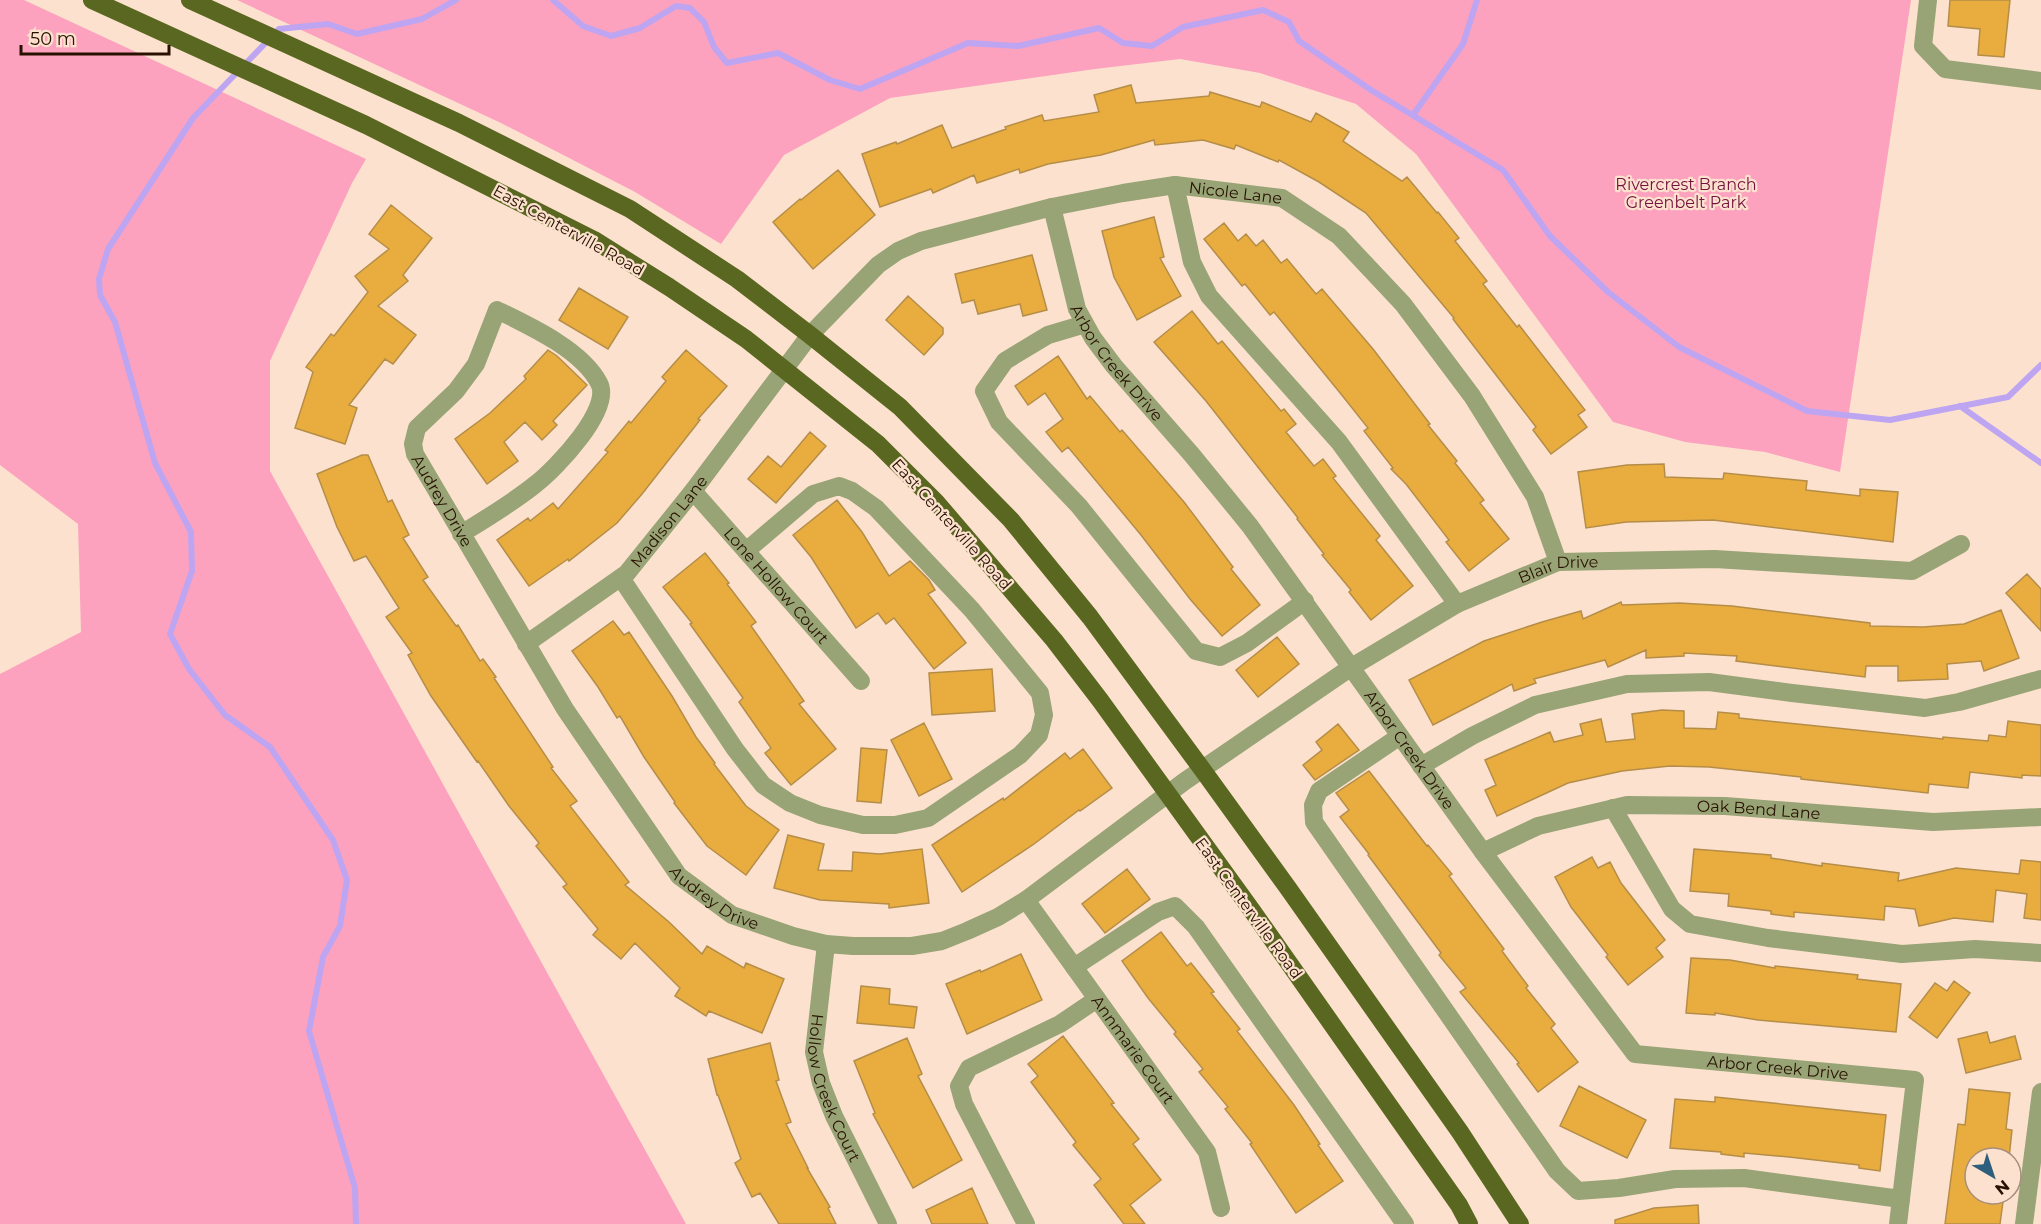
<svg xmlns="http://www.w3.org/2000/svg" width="2041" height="1224" viewBox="0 0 2041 1224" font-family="Montserrat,sans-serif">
  <rect width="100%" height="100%" fill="#fce2ce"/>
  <path fill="#fca2bf" d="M0 0H24L366 159 352 183 270 361V471L686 1224H0V674L81 632 78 524 0 465Z
    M237 0H1911L1840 472 1765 452 1685 442 1613 422 1416 154 1356 104 1260 73 1180 59 1095 69 890 98 784 155 721 244 635 192 501 123Z"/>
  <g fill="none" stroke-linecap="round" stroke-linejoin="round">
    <path stroke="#bea5f2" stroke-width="6" d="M553 0 583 26 611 36 640 28 676 6 690 8 704 22 714 47 727 63 778 53 830 80 860 89 968 43 1018 46 1099 28 1123 43 1152 46 1183 27 1263 10 1289 22 1299 41 1371 90 1503 170 1550 236 1608 292 1679 347 1807 411 1890 420 2008 397 2041 365
      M1413 115 1463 44 1477 0
      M1960 406 2041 463
      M356 1224 355 1188 309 1031 323 957 340 926 347 880 333 840 270 747 225 715 189 669 170 634 192 571 191 532 155 463 115 322 100 295 99 279 108 249 193 118 279 29 328 24 357 34 422 19 456 0"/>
  </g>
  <path fill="#e8ad3e" stroke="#b58d49" stroke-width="1.5" d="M1950 0H2010L2004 57 1978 55 1980 29 1948 26Z
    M1131 85 1136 103 1209 96 1210 92 1260 107 1262 102 1311 122 1316 113 1349 132 1343 141 1402 181 1407 177 1437 213 1438 212 1459 238 1455 241 1487 281 1483 284 1517 327 1519 325 1585 410 1578 415 1587 427 1551 454 1533 430 1536 427 1453 319 1454 318 1366 213 1319 182 1279 160 1278 162 1236 145 1234 149 1203 140 1155 145 1154 140 1101 155 1048 164 1020 173 1019 169 977 183 974 175 933 193 931 189 880 207 862 154 896 142 897 144 942 125 952 148 1006 129 1005 127 1042 115 1044 121 1099 112 1094 95Z
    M838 170 875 215 813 269 773 222 800 199 801 200Z
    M391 205 432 238 403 275 408 281 378 306 416 335 393 364 385 359 349 405 357 408 345 444 295 428 313 372 306 367 331 334 334 336 368 292 355 276 389 249 369 234Z
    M1154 217 1164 257 1160 258 1181 296 1137 320 1114 277 1102 231Z
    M1224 223 1238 241 1246 234 1256 246 1263 240 1281 263 1287 259 1316 294 1322 289 1373 349 1430 424 1428 425 1457 461 1455 463 1484 500 1480 503 1509 539 1469 571 1446 542 1449 540 1406 484 1391 469 1393 468 1364 431 1368 428 1341 394 1274 312 1270 315 1245 284 1242 286 1204 239Z
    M1032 255 1047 310 1023 316 1020 304 978 314 974 300 962 303 955 274Z
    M579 288 628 317 608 349 559 320Z
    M908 296 943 328V334L924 355 886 320Z
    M1192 311 1218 344 1222 341 1281 411 1284 409 1296 424 1286 432 1314 466 1323 459 1336 476 1333 478 1380 536 1376 540 1413 586 1371 620 1349 592 1351 590 1322 555 1324 554 1297 519 1298 518 1206 401 1154 342Z
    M548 350 557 356 587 385 553 421 557 425 542 440 525 422 504 442 518 461 487 484 455 439 490 413 526 379 524 376Z
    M686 350 727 386 698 419 700 420 642 494 617 523 569 561 568 559 529 586 497 540 528 518 530 521 553 503 558 509 608 452 605 450 629 421 631 423 666 381 662 377Z
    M1058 356 1087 399 1090 396 1120 432 1122 430 1184 502 1233 567 1231 569 1260 605 1222 636 1190 599 1141 535 1068 447 1062 452 1046 432 1063 419 1045 393 1028 405 1015 386Z
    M810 432 826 446 776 503 748 479 768 456 781 467Z
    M362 455H368L388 502 392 500 409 535 403 538 428 577 423 580 456 626 458 625 480 661 483 659 496 677 494 678 553 767 551 768 577 801 570 806 629 882 625 885 669 922 702 954 707 946 744 968 746 963 784 979 762 1033 709 1011 706 1016 675 996 680 988 635 943 621 959 593 935 598 929 563 887 567 884 536 846 539 843 509 806 478 761 477 762 431 696 408 655 412 653 386 617 399 608 366 556 354 561 337 527 317 474Z
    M1664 464 1665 477 1723 479 1724 473 1807 481 1806 490 1860 496V489L1898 492 1893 542 1713 520 1626 522 1586 528 1578 472 1627 465Z
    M837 500 862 532 889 576 910 561 929 580 935 590 928 594 966 643 934 669 894 618 886 624 878 613 856 628 811 557 793 535Z
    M705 553 729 583 727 584 756 622 751 626 804 701 799 704 836 749 791 785 765 753 771 748 739 702 743 698 690 624 692 623 663 587Z
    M2027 574 2041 589V631L2006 593Z
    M1621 602 1622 605 1679 603 1732 606 1870 623V626L1923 627 1964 624 2001 610 2019 658 1984 671 1981 661 1947 664 1948 679 1898 681V666H1866L1865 677 1736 661 1737 656 1684 653V656L1646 658V650L1608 667 1605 660 1534 679 1536 683 1514 691 1512 684 1433 725 1409 680 1484 641 1542 622 1581 611 1583 619Z
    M613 621 624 635 629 632 672 696 696 737 715 763 714 764 746 806 779 830 746 875 707 846 674 803 675 802 644 757 620 716 617 718 598 687 572 651Z
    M1277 637 1299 664 1258 697 1236 670Z
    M992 669 995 711 932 715 929 673Z
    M1662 710 1684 711V728L1716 729 1718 712 1739 714V718L1943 739V737L1988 741 1989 735 2006 737 2008 721 2041 725V776L2022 775V778L1970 772 1968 788 1929 784 1928 793 1801 779V777L1757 772 1709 767 1670 766 1622 771 1568 783 1497 816 1485 790 1496 785 1485 760 1550 732 1554 742 1583 735 1580 724 1601 719 1606 742 1635 739 1632 714Z
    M924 723 952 779 919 796 891 740Z
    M1338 724 1359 750 1315 780 1303 765 1322 750 1316 742Z
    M861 748 887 750 881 803 857 801Z
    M1083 749 1112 788 1080 811 1079 810 1034 844 962 892 932 845 1003 798 1004 800 1065 753 1070 759Z
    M1369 771 1427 846 1428 845 1452 874 1449 876 1504 949 1502 951 1528 986 1526 988 1555 1024 1551 1028 1578 1062 1538 1092 1517 1064 1519 1063 1460 992 1466 988 1439 955 1441 953 1368 855 1369 854 1340 817 1349 810 1336 793Z
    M788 835 824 844 818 870 852 871 853 852 880 854 922 849 929 903 889 908V904L820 900 774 888Z
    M1694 849 1771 855V858L1822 866V863L1899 873 1898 881 1956 868 2019 874 2021 860 2041 862V920L2024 918 2027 894 1996 890 1993 922 1954 918 1919 926 1915 909 1885 906 1884 920 1794 912V917L1771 914V911L1728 906 1729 894 1690 891Z
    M1592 857 1598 868 1610 862 1621 883 1665 940 1656 948 1663 957 1628 985 1606 957 1608 955 1571 907 1555 877Z
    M1127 869 1150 899 1105 933 1082 904Z
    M1161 932 1187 966 1191 963 1214 992 1211 993 1240 1029 1237 1031 1294 1105 1320 1144 1318 1145 1343 1181 1296 1213 1250 1144 1252 1143 1225 1109 1228 1107 1199 1072 1203 1069 1174 1034 1176 1032 1148 998 1122 961Z
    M1021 954 1042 1000 967 1034 946 984 980 970 981 972Z
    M1691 958 1730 960 1775 968V966L1858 975 1857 979 1901 984 1896 1032 1758 1020 1715 1013V1015L1686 1013Z
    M1954 981 1970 993 1937 1038 1909 1017 1935 983 1947 991Z
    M861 986 890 989 889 1004 917 1007 914 1028 857 1023Z
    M1987 1032 1990 1043 2015 1036 2021 1059 1966 1073 1958 1039Z
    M1063 1036 1114 1103 1111 1104 1139 1139 1133 1144 1161 1180 1130 1205 1145 1224H1124L1094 1185 1101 1179 1073 1145 1076 1142 1031 1082 1038 1076 1028 1064Z
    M907 1038 922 1074 918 1076 962 1160 913 1188 873 1114 875 1113 854 1061Z
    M770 1043 779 1080 776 1081 791 1122 786 1124 808 1168H807L830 1207 828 1208 836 1224H779L760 1193 752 1197 735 1163 741 1159 718 1095H717L708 1059Z
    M1579 1086 1646 1120 1627 1158 1560 1126Z
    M1969 1089 2010 1093 2006 1129 2012 1130 2009 1158H1975V1194H2004L2000 1224H1945L1958 1124 1965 1125Z
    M1715 1097 1886 1115 1880 1171 1859 1168V1165L1789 1157 1744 1153V1157L1721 1154V1152L1670 1148 1675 1099 1715 1102Z
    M972 1188 988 1224H932L926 1210Z
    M1698 1205 1699 1224H1615V1220L1654 1208Z"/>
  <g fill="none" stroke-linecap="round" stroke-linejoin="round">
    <g stroke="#98a376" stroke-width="18">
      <path d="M1928 0 1923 46 1945 69 2041 81"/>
      <path d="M1175 185 1192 262 1209 296 1339 442 1457 604"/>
      <path id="s1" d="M1052 207 1077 309 1093 338 1114 366 1192 455 1250 526 1483 852 1635 1054 1915 1080 1898 1224"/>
      <path d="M1085 324 1048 335 1005 361 984 391 999 422 1079 506 1196 651 1220 657 1247 643 1305 601"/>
      <path id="s2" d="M693 491 861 681"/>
      <path id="s3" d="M461 534C487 518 514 502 537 483 556 468 613 409 599 383 582 350 530 326 497 310L476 364 456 391 417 428 413 444 415 454 565 709 679 876 732 915 793 936 826 944 853 946H912L942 941 967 931 998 917 1026 900 1185 781 1350 668 1457 604 1558 562 1715 559 1912 571 1961 544"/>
      <path d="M621 578 735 749 763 785 790 803 820 815 863 825H895L928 818 1020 755 1039 735 1044 715 1040 693 972 610 876 508 852 491 839 486 813 494 746 551"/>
      <path id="s4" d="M526 644 627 573 693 491 810 335 878 265 898 251 921 241 1052 207 1123 193 1175 185 1282 198 1339 236 1403 304 1472 396 1535 497 1558 562"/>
      <path d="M1400 736 1319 791 1313 805 1314 822 1557 1171 1578 1191 1619 1188 1675 1179 1744 1178 1901 1199"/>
      <path d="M1421 766 1472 736 1535 705 1627 684 1709 682 1792 693 1925 708 1959 702 2041 679"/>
      <path d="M1613 808 1672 909 1690 924 1768 938 1902 954 1975 949 2041 953"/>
      <path id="s5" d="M1483 852 1538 826 1627 805 1725 806 1933 822 2041 817"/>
      <path id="s6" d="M1026 900 1207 1152 1221 1208"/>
      <path id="s7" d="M826 944 814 1052 821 1083 834 1116 888 1224"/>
      <path d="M1074 967 1158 912 1175 906 1196 927 1405 1224"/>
      <path d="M1026 1224 964 1104 959 1086 969 1068 1060 1024 1097 999"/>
      <path d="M2024 1224 2041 1092"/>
    </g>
    <path stroke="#5a6720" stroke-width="18" d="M92 0 366 125 594 240 669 287 746 339 878 444 936 502 1054 640 1100 700 1253 912 1459 1205 1469 1224
      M190 0 459 123 630 209 737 279 810 335 900 407 1011 520 1090 617 1202 769 1288 888 1460 1132 1520 1224"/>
  </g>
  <g text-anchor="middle" stroke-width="4.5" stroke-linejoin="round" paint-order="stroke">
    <g font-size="16" fill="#74113f" stroke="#fce2ce">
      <text x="1686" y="190">Rivercrest Branch<tspan x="1686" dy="18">Greenbelt Park</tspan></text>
    </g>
    <g font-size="16" fill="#281100" stroke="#fce2ce">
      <text dy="6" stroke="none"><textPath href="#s4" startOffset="892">Nicole Lane</textPath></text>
      <text transform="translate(569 230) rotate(29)" y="6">East Centerville Road</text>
      <text dy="6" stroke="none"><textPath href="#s1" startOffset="172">Arbor Creek Drive</textPath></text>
      <text dy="6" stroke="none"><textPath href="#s3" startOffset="568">Audrey Drive</textPath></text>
      <text dy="6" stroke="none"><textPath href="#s4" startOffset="190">Madison Lane</textPath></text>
      <text transform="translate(952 524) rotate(48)" y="6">East Centerville Road</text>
      <text dy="6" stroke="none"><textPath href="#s3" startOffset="2018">Blair Drive</textPath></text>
      <text dy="6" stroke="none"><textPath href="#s2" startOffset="126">Lone Hollow Court</textPath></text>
      <text dy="6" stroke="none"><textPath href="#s1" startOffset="658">Arbor Creek Drive</textPath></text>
      <text dy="6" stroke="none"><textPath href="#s5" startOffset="284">Oak Bend Lane</textPath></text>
      <text dy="6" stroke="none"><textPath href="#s3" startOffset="1054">Audrey Drive</textPath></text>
      <text transform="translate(1249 908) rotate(54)" y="6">East Centerville Road</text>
      <text dy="6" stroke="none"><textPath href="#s6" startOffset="184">Annmarie Court</textPath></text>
      <text dy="6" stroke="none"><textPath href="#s1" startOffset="1180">Arbor Creek Drive</textPath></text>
      <text dy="6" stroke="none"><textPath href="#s7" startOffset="148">Hollow Creek Court</textPath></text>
    </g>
  </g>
  <g transform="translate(1993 1176) rotate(141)"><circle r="28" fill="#fce2ce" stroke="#a78e7c" stroke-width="1.5"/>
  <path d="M0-4.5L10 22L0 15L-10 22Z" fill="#2f5e7d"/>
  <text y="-9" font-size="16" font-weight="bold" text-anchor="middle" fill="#281100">N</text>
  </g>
  <path d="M21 45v9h148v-9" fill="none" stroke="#281100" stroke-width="3"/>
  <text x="30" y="45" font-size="18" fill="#281100" stroke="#fce2ce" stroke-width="4.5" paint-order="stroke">50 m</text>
</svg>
